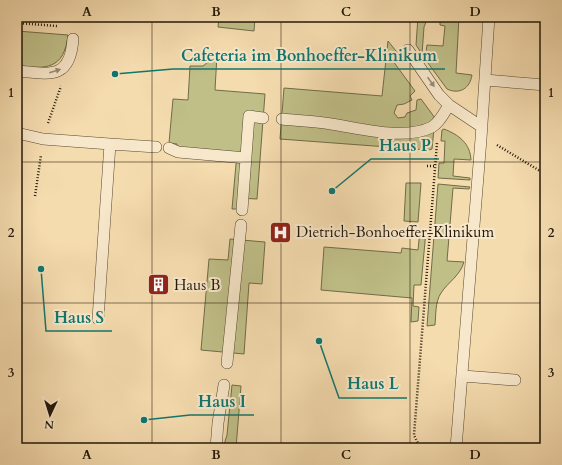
<svg xmlns="http://www.w3.org/2000/svg" width="562" height="465" viewBox="0 0 562 465" font-family="Cardo,serif">
  <rect width="100%" height="100%" fill="#f5dcaf"/>
  <filter id="stains"><feTurbulence type="fractalNoise" baseFrequency=".005" numOctaves="4"/><feColorMatrix values="0 0 0 0 .2 0 0 0 0 .09 0 0 0 0 .02 0 0 0 .5 -.17"/></filter>
  <radialGradient id="worn" r=".72"><stop offset=".6" stop-color="#630" stop-opacity="0"/><stop offset="1" stop-color="#630" stop-opacity=".3"/></radialGradient>
  <path fill="#c0bf88" stroke="#716b48" d="M219 17H255L254 31 218 27Z
    M418 17H428L424 27 422 54 416 45Z
    M440 17H459L456 73 472 75C470 88 460 95 447 89L425 59 427 45 443 46 445 26 440 25Z
    M17 31 68 35C64 70 46 69 17 66Z
    M388 41 400 56 393 61 415 91 410 96 412 100 404 104 397 105 394 113 398 118 405 117 407 113 416 110 417 100 421 99 435 118 432 149 428 150 280 139 284 88 382 96Z
    M217 55 215 90 265 94 257 199 239 198 238 209H232L237 153 177 148V144L169 143 173 99 188 100 190 66H203Z
    M444 129C459 135 470 143 471 160L454 159 453 176 470 178V180L438 178 439 163H444L445 141H441L442 130Z
    M406 183H421L418 222 404 221Z
    M438 184 470 187 469 189 453 188 447 261 464 262C460 276 448 282 441 293 435 302 436 315 435 325L427 326Z
    M420 230 426 231 421 285H414L413 306 419 307 418 321 411 322 412 298 321 290 324 247 401 253 402 248 418 250Z
    M230 239 265 242 262 284 249 283 244 354 201 350 209 259 228 260Z
    M232 385 241 386 236 448H223L227 435Z"/>
  <g fill="none" stroke-linecap="round" stroke-linejoin="round">
    <defs>
      <path id="lane" d="M408 50 439 95 449 105 482 127
        M17 71C50 74 70 80 73 39
        M485 80 545 85
        M282 119C298 121 315 121 331 124 360 128 404 141 432 127 440 122 444 113 449 105
        M17 133 43 139 110 144 98 319
        M110 144 156 147
        M169 148 178 152 246 158
        M242 210 249 116 263 118
        M227 363 241 225
        M463 376 515 380
        M216 448 218 423 224 385
        M456 448 481 139 489 17"/>
    </defs>
    <use href="#lane" stroke="#574832" stroke-width="12"/>
    <path stroke="#221709" stroke-width="2.5" stroke-dasharray="1 2" stroke-linecap="butt" d="M17 23 57 26
      M48 123 61 86
      M497 145 545 174
      M427 166H435
      M35 196 41 155
      M420 448 414 435 437 143"/>
    <use href="#lane" stroke="#f8e8cb" stroke-width="11"/>
  </g>
  <defs><path id="oneway-solid" d="M-6-.8H1V-3.2L6.5 0L1 3.2V.8H-6Z"/></defs>
  <g fill="#988a74">
    <use href="#oneway-solid" transform="translate(55 71) rotate(-17)"/>
    <use href="#oneway-solid" transform="translate(431 82) rotate(55)"/>
  </g>
  <path fill="none" stroke="#221709" stroke-width="1" stroke-opacity="0.55" d="M152 17V448M281 17V448M410 17V448M17 162H545M17 303H545"/>
  <defs>
    <symbol id="hospital-square" viewBox="-11 -11 22 22"><rect x="-9" y="-9" width="18" height="18" rx="4" fill="#8f2418" stroke="#f8e8cb"/><path d="M-5-5h3v3.5h4V-5h3V5h-3V1.5h-4V5h-3Z" fill="#fff"/></symbol>
    <symbol id="building-square" viewBox="-11 -11 22 22"><rect x="-9" y="-9" width="18" height="18" rx="4" fill="#8f2418" stroke="#f8e8cb"/><path d="M-4-6H4V6H1V3H-1V6H-4ZM-2.5-4.3h1.7v1.8h-1.7ZM.8-4.3h1.7v1.8H.8ZM-2.5-1h1.7V.8h-1.7ZM.8-1h1.7V.8H.8Z" fill="#fff"/></symbol>
  </defs>
  <g fill-rule="evenodd">
    <use href="#hospital-square" x="268" y="220" width="25" height="25"/>
    <use href="#building-square" x="146" y="272" width="25" height="25"/>
  </g>
  <g text-anchor="middle" stroke-width="4" stroke-linejoin="round" paint-order="stroke">
    <g font-size="15" fill="#221709" stroke="#f8e8cb" text-anchor="start">
      <text x="296" y="237">Dietrich-Bonhoeffer-Klinikum</text>
      <text x="174" y="290">Haus B</text>
    </g>
  </g>
  <path fill="none" stroke="#0f766e" stroke-width="1.5" d="M115 74L173 69H445M332 191L371 159H439M41 269L46 331H112M319 341L339 398H407M144 420L190 415H254"/>
  <g fill="#0f766e" stroke="#f8e8cb" stroke-width="1.5">
    <circle cx="115" cy="74" r="4"/>
    <circle cx="332" cy="191" r="4"/>
    <circle cx="41" cy="269" r="4"/>
    <circle cx="319" cy="341" r="4"/>
    <circle cx="144" cy="420" r="4"/>
  </g>
  <g font-size="16" text-anchor="middle" font-weight="bold" fill="#0f766e" stroke="#f8e8cb" stroke-width="4" stroke-linejoin="round" paint-order="stroke">
    <text x="309" y="61">Cafeteria im Bonhoeffer-Klinikum</text>
    <text x="405" y="151">Haus P</text>
    <text x="79" y="323">Haus S</text>
    <text x="373" y="389">Haus L</text>
    <text x="222" y="407">Haus I</text>
  </g>
  <rect width="562" height="465" fill="none" stroke="#f5dcaf" stroke-width="44"/>
  <g transform="translate(50 415) rotate(184)" stroke="#f8e8cb" stroke-width="3" paint-order="stroke">
  <path d="M0-3L7 15L0 10L-7 15Z" fill="#221709"/>
  <text y="-6" font-size="11" font-weight="bold" text-anchor="middle" fill="#221709">N</text>
  </g>
  <rect x="22" y="22" width="518" height="421" fill="none" stroke="#221709" stroke-width="1.5"/>
  <g font-size="13" text-anchor="middle" font-weight="bold" fill="#221709">
    <text x="87" y="16">A</text>
    <text x="216" y="16">B</text>
    <text x="346" y="16">C</text>
    <text x="475" y="16">D</text>
    <text x="11" y="97">1</text>
    <text x="551" y="97">1</text>
    <text x="11" y="237">2</text>
    <text x="551" y="237">2</text>
    <text x="11" y="377">3</text>
    <text x="551" y="377">3</text>
    <text x="87" y="459">A</text>
    <text x="216" y="459">B</text>
    <text x="346" y="459">C</text>
    <text x="475" y="459">D</text>
  </g>
  <rect width="100%" height="100%" filter="url(#stains)"/>
  <rect width="100%" height="100%" fill="url(#worn)"/>
</svg>
